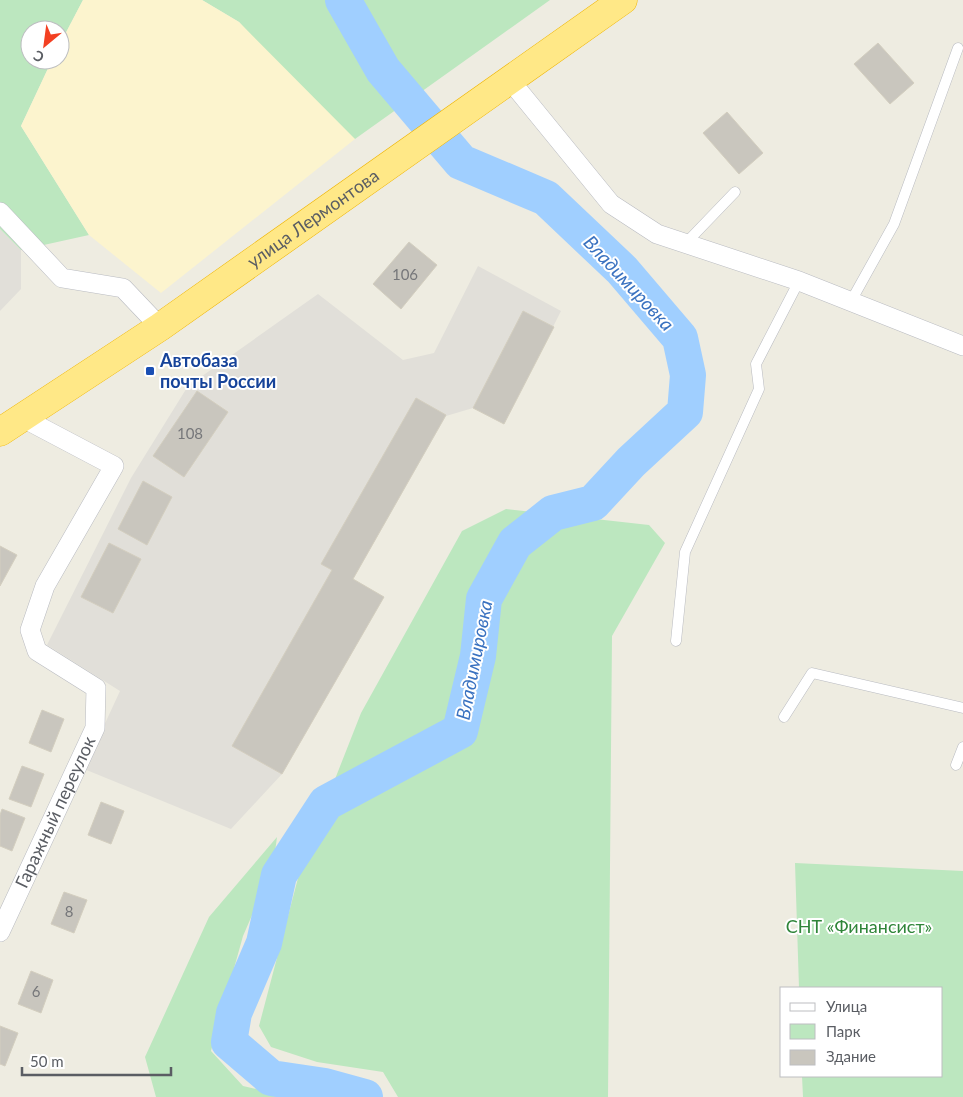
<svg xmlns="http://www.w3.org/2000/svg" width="963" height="1097" viewBox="0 0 963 1097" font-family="Lato,sans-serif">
  <rect width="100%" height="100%" fill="#eeece1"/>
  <path fill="#e1dfd9" d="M0 229 21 250V289L0 311Z
    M478 266 561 311 504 424 473 408 446 416 353 579 384 597 282 774 231 829 84 769 120 691 47 645 131 478 188 386 318 294 403 360 434 353Z"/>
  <path fill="#bce7bf" d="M0 0H83L60 44V30H30V60H52L21 126 89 235 21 250 0 229Z
    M202 0H550L355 139 341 134 239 22Z
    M506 509 649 525 665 543 612 636 608 1097H398L383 1072 317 1062 271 1047 259 1026 302 863 361 713 462 531Z
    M277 837 273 867 243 936 211 1051 243 1086 291 1097H156L145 1057 209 917Z
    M795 863 963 871V1097H803L802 1076H942V988H799Z"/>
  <path fill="#fcf4ce" d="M83 0H202L239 22 355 139 161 293 89 235 21 126 52 60H60V44Z"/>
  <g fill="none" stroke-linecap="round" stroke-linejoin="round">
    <path stroke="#a0cfff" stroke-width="36" d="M343 0 383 70 461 162 546 198 622 270 680 338 688 375 685 412 631 462 593 503 553 513 515 543 484 599 478 656 460 731 326 803 279 875 264 943 234 1013 229 1042 271 1078 325 1086 365 1097"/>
  </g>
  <path fill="#c9c6be" stroke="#d3cebf" d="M878 43 914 83 890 104 854 64Z
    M727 112 763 153 739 174 703 133Z
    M409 242 437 265 401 309 373 284Z
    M523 311 554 327 504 424 473 408Z
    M197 391 228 412 184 477 153 456Z
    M416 398 446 415 353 579 384 597 282 774 232 746 332 570 321 564Z
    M143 481 172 497 147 545 118 529Z
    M109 543 141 559 113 613 81 597Z
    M0 546 17 555 0 586Z
    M42 710 64 719 51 752 29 743Z
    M22 766 44 774 31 807 9 799Z
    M101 802 124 811 111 844 88 835Z
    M2 809 25 818 12 851 0 846V815Z
    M64 892 87 900 74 933 51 924Z
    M31 971 53 980 41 1013 18 1004Z
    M0 1026 18 1033 5 1066 0 1064Z"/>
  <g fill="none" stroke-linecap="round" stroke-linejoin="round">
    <defs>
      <path id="lane" d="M686 243 735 192
        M850 303 894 224 958 48
        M676 641 685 552 759 389 756 364 799 281
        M784 717 812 673 963 708
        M956 765 963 747"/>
      <g id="street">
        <path d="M509 79 611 204 657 234 799 281 963 346"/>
        <path d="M0 212 62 278 123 288 160 327"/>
        <path id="s1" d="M0 932 95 728 96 688 37 651 30 630 45 586 114 466 23 418"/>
      </g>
      <g id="highway">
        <path id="s2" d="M0 432 160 327 623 0"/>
      </g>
    </defs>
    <use href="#lane" stroke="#b9bbc1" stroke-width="11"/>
    <use href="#street" stroke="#b9bbc1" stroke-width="20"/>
    <use href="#highway" stroke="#efb400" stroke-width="29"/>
    <use href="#lane" stroke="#fff" stroke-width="10"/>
    <use href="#street" stroke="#fff" stroke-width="19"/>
    <use href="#highway" stroke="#ffe887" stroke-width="28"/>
  </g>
  <rect fill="#1a4fb4" stroke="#fff" stroke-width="2" x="145" y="366" width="10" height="10" rx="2.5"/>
  <g text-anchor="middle" stroke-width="4" stroke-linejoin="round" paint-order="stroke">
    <g font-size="15" fill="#76777a">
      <text x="405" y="280">106</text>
      <text x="190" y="439">108</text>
      <text x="69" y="917">8</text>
      <text x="36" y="997">6</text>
    </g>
    <g font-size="18" fill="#5a5d63" stroke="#fff">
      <text dy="6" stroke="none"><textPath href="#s2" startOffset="379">улица Лермонтова</textPath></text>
      <text dy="6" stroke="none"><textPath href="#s1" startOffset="132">Гаражный переулок</textPath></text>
    </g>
    <g font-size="18" font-weight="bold" fill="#164399" stroke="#fff" text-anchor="start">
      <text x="160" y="367">Автобаза<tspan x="160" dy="21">почты России</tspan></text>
    </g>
    <g font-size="18" fill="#2f8539" stroke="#fff">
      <text x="859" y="933">СНТ «Финансист»</text>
    </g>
    <g font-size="19" font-style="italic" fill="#3a72c0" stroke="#fff">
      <text transform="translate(629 283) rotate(47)" y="7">Владимировка</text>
      <text transform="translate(474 660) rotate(-79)" y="7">Владимировка</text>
    </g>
  </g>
  <rect x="780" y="987" width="162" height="90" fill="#ffffff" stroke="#bdbec1"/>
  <rect x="790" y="1003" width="25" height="8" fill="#ffffff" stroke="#bdbec1"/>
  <text x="826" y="1012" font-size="15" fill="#5a5d63">Улица</text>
  <rect x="790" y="1024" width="25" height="15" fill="#bce7bf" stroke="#bdbec1"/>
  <text x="826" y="1037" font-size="15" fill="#5a5d63">Парк</text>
  <rect x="790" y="1050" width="25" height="15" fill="#c9c6be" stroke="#bdbec1"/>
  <text x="826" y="1062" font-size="15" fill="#5a5d63">Здание</text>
  <g transform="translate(45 45) rotate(209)"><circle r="24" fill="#ffffff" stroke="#bdbec1"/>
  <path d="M0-4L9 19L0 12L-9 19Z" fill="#f34022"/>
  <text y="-8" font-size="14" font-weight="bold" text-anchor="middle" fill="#5a5d63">С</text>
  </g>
  <path d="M22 1067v8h149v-8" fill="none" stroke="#5a5d63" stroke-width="2.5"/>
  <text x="30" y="1067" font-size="15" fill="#5a5d63" stroke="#ffffff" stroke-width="4" paint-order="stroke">50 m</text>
</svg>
